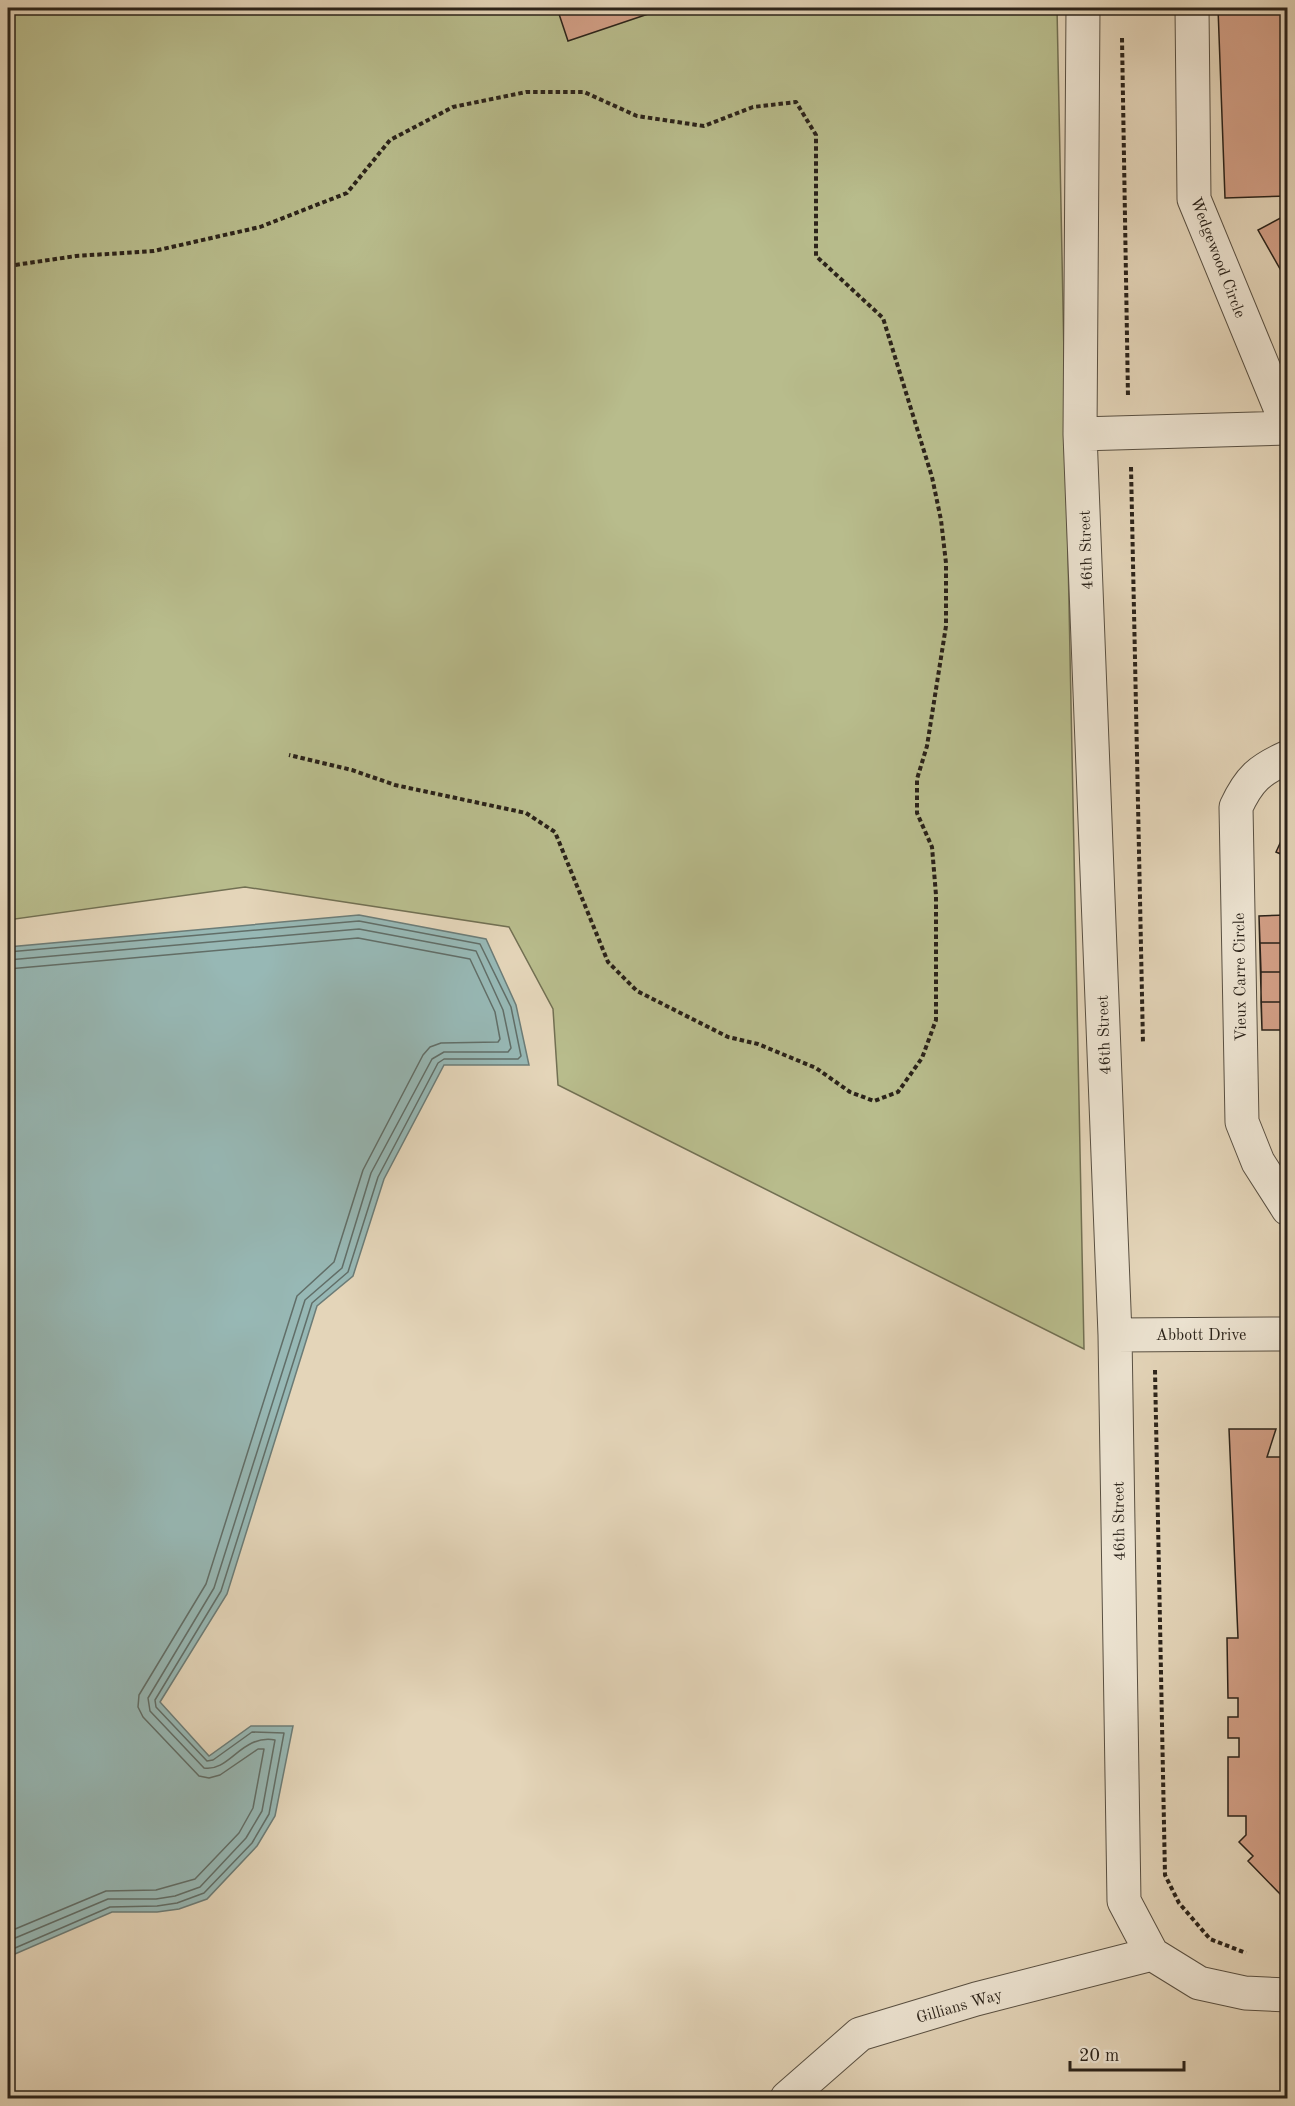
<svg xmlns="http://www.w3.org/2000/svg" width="1295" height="2106" viewBox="0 0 1295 2106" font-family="'Old Standard TT',serif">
  <rect width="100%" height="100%" fill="#e4d5b9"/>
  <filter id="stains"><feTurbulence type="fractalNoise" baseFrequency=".00333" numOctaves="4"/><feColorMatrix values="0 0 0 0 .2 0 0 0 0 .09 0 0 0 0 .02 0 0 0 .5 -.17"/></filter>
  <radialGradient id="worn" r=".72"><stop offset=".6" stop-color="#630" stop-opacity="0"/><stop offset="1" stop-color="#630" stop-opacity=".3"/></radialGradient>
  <path fill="#b8bc8c" stroke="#727053" stroke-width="1.5" d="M8 8H1057L1084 1349 558 1085 553 1009 509 927 245 887 8 920Z"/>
  <path fill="#97b8b5" stroke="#6c7c77" stroke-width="1.5" d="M359 915 486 939 516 1005 529 1065H444L384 1179 353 1276 317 1306 227 1594 160 1702 209 1756 251 1726H293L275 1816 257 1846 207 1899 179 1909 157 1912H112L15 1954H8V947Z"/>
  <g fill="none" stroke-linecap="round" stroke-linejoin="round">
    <path stroke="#616e68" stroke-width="1.5" d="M8 952 359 921 480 944 511 1007 521 1056 518 1059H444L438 1063 378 1177 348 1272 312 1303 221 1591 155 1700 156 1707 207 1761 213 1760 252 1732 284 1733 269 1814 252 1843 204 1893 177 1903 157 1906 110 1907 15 1948H8
      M8 960 359 929 476 951 503 1010 511 1048 508 1052H444L432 1059 371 1173 342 1268 305 1300 214 1588 148 1698 150 1711 204 1768C230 1772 241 1734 275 1740L262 1811 246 1838 200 1887 175 1896 156 1899H108L8 1941
      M8 969 358 938 470 959 495 1012 500 1039 498 1042 441 1043 430 1047 423 1055 363 1170 334 1262 297 1296 206 1584 139 1695 138 1707 143 1717 199 1776 209 1778 220 1775 258 1749H264L253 1808 239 1833 195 1879 156 1890 106 1891 8 1932"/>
  </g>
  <path fill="#d29f86" stroke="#2b231a" stroke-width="1.5" d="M557 8H666L568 41Z
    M1218 8H1288V196L1225 198Z
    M1288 214V283L1258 230Z
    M1288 826V857L1276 852Z
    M1288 826V857L1276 852Z
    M1288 915V943H1260L1259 916Z
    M1288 915V1030H1262L1259 916Z
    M1260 943H1288V972H1261Z
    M1261 972H1288V1002H1261Z
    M1261 1002H1288V1030H1262Z
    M1229 1429H1276L1267 1457H1288V1891L1282 1896 1248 1861 1253 1856 1239 1842 1246 1835V1816H1228V1757H1239V1738H1228V1717H1238V1698H1228L1227 1638H1238Z"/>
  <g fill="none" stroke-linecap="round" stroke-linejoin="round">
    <defs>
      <path id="minor" d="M1083 8 1080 434 1115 1335 1124 1901 1152 1954 1199 1983 1245 1993 1288 1995
        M1192 8 1194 199 1288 427
        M1080 434 1288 428
        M1288 757C1259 770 1249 779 1236 807L1242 1122 1258 1162 1288 1209
        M1115 1335 1288 1334
        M787 2098 860 2034 976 1999 1152 1954"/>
    </defs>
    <use href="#minor" stroke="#595042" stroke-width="35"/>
    <path stroke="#2b231a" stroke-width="4" stroke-dasharray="4.5 3" stroke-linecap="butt" d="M1122 38 1128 397
      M8 266 76 256 154 251 260 227 347 193 390 140 453 107 526 92H584L637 116 704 126 753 107 796 102 816 135V256L883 318 932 477 941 520 946 563V626L927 746 917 779V813L932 847 936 895V1020L922 1058 898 1092 874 1101 850 1092 816 1068 758 1044 728 1037 637 991 608 962 555 832 526 813 395 785 352 770 289 755
      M1131 467 1143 1044
      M1155 1370 1165 1875 1179 1903 1210 1939 1246 1953"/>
    <use href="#minor" stroke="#ede4d2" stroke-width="33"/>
  </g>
  <g text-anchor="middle" stroke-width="4.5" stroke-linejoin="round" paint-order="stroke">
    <g font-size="16" fill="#2b231a" stroke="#ede4d2">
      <text transform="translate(1219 257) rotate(69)" y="6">Wedgewood Circle</text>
      <text transform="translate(1085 550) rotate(-92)" y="6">46th Street</text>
      <text transform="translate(1239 977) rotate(-91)" y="6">Vieux Carre Circle</text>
      <text transform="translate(1103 1035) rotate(-92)" y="6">46th Street</text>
      <text x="1201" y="1340">Abbott Drive</text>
      <text transform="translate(1118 1521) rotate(-91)" y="6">46th Street</text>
      <text transform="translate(959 2005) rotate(-16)" y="6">Gillians Way</text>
    </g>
  </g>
  <rect width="1295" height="2106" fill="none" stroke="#e4d5b9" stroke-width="30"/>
  <rect x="9" y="9" width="1277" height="2088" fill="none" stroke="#2b231a" stroke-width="3"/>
  <rect x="15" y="15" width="1265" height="2076" fill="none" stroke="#2b231a" stroke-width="1.5"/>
  <path d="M1070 2061v9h114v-9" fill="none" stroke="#2b231a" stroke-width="3"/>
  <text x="1079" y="2061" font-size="18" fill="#2b231a" stroke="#ede4d2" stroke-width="4.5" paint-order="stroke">20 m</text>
  <rect width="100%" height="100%" filter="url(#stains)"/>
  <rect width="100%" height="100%" fill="url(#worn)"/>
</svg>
